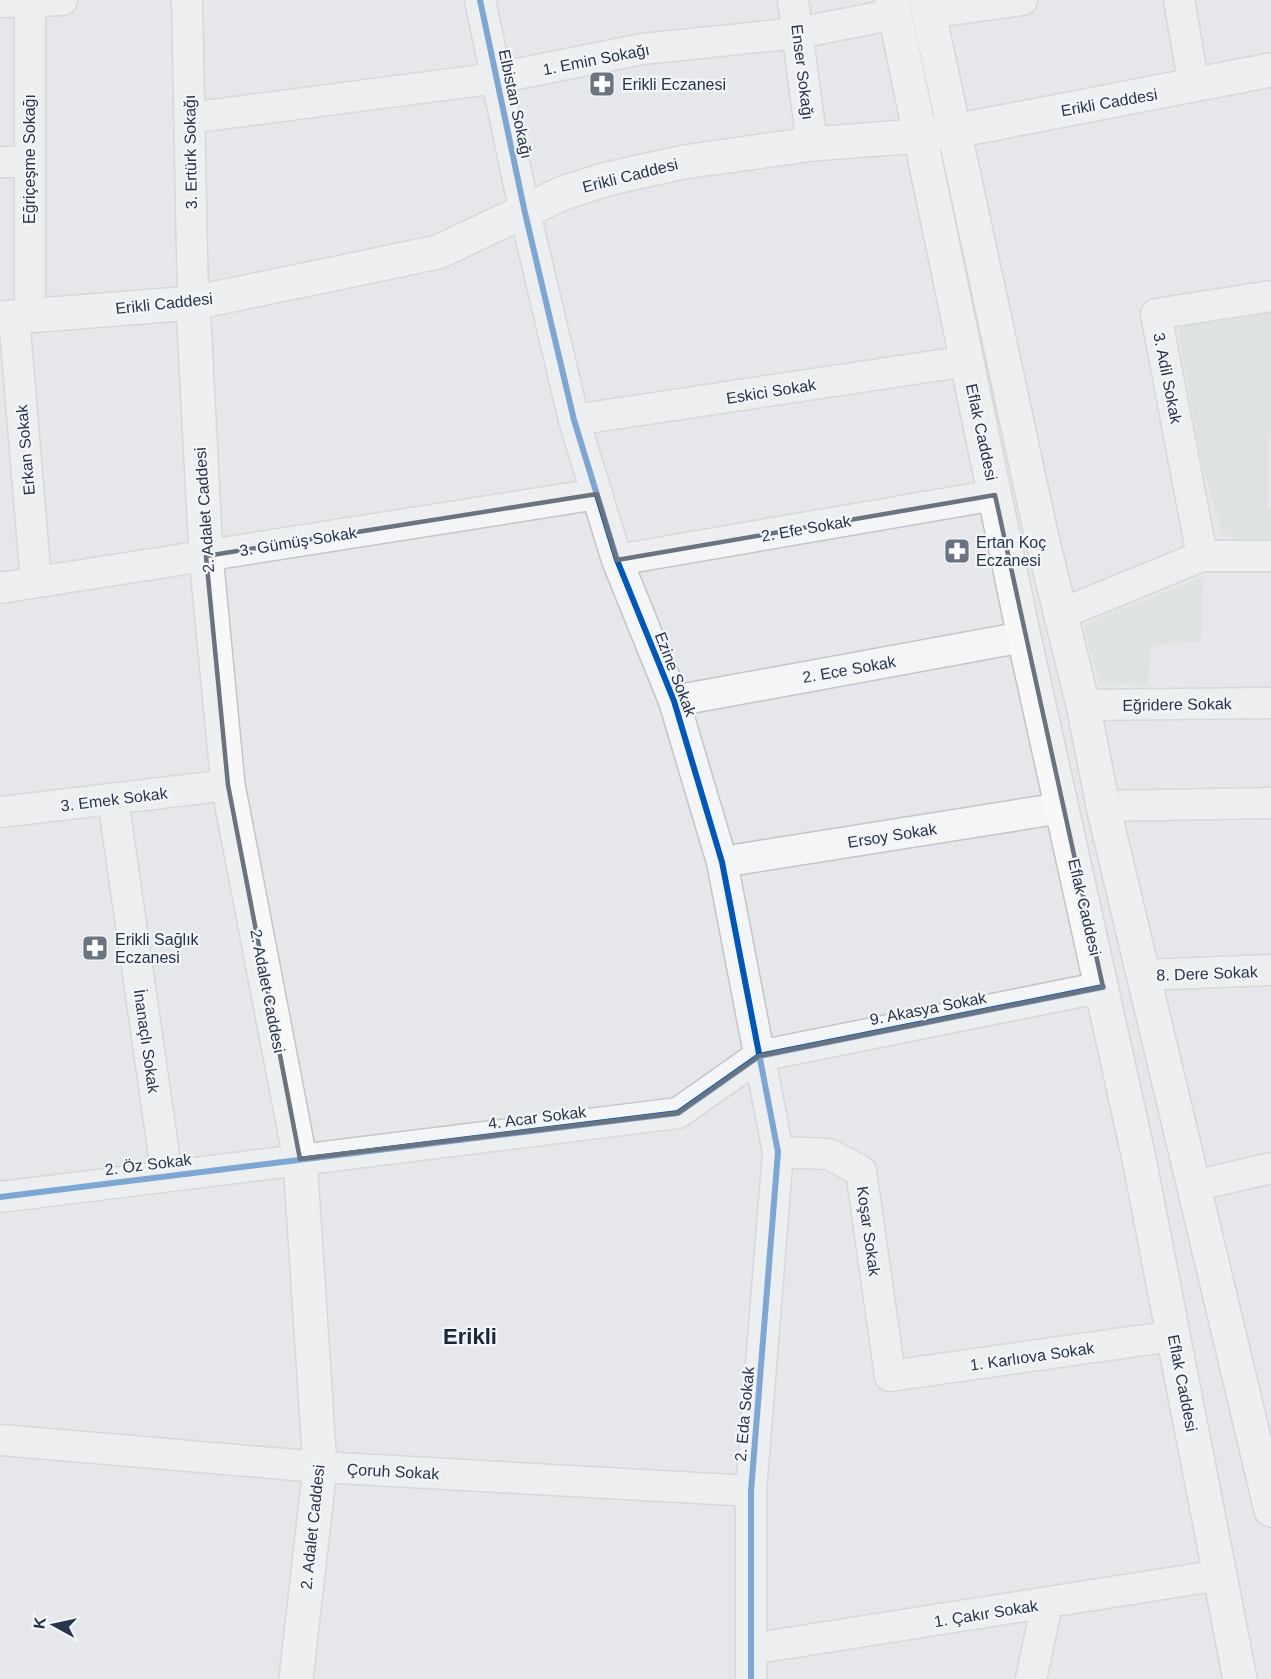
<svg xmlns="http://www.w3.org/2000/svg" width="1271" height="1679" viewBox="0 0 1271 1679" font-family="Helvetica,sans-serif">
  <rect width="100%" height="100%" fill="#e5e7ea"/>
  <path fill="#d5ded5" d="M1271 305V435H1269L1268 507 1271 508V544L1241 540 1222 533 1201 461 1179 335 1182 319Z
    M1203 577 1201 641 1151 645 1148 684 1099 683 1083 625Z"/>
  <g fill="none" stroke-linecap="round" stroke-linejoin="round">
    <defs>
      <path id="minor" d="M187 0 193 303
        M480 0 525 213 574 420 617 560 674 701 722 862 778 1152 751 1491V1679
        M793 0 812 144
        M1179 0 1194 86
        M0 2 62 0
        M30 2V315
        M928 13 1022 0
        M189 118 497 78 642 49 798 33 895 14
        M0 162H29
        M14 317 36 582
        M574 420 967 361
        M1202 556 1156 314 1271 296
        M617 560 995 495
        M0 588 597 494
        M1061 614 1202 556H1271
        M674 701 1024 637
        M1083 705 1271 703
        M113 799 167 1176
        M1103 806 1271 803
        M0 812 228 785
        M722 862 1062 808
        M1142 975 1271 970
        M778 1152 829 1154 861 1171 890 1376 1173 1336
        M1193 1186 1271 1168
        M0 1197 678 1113 759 1056 1103 987
        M0 1440 320 1467 751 1491
        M751 1649 1220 1575
        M1031 1679 1047 1604"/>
      <path id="secondary" d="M193 303 206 556 228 785 300 1159 320 1467 296 1679
        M0 318 193 303 438 252 563 193 607 179 684 162 812 144 919 136 955 131 1271 70"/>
      <path id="primary" d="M892 0 1024 637 1138 1154 1240 1679
        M926 0 1041 534 1083 705 1103 806 1271 1510"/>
    </defs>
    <use href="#minor" stroke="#c3c5c8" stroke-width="33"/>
    <use href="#secondary" stroke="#c3c5c8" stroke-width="36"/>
    <use href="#primary" stroke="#c0c4c8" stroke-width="36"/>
    <use href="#minor" stroke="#f4f5f7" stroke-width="30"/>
    <use href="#secondary" stroke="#f8f8f8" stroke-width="33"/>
    <use href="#primary" stroke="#f8f8f8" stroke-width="33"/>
    <defs>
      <path id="cycleway" d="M480 0 525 213 574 420 617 560 674 701 722 862 778 1152 751 1491V1679
        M0 1197 678 1113 759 1056 1103 987"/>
    </defs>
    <use href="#cycleway" stroke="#f3f6f9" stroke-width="10"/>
    <use href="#cycleway" stroke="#0057b8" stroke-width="6"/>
  </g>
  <path d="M0 0H1271V1679H0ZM597 494 617 560 995 495 1103 987 759 1056 678 1113 300 1159 228 785 206 556Z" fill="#e5e7ea" fill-opacity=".55" fill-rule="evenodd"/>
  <path fill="none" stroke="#6a7380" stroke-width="4.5" stroke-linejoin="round" d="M597 494 617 560 995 495 1103 987 759 1056 678 1113 300 1159 228 785 206 556Z"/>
  <defs>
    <symbol id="pharmacy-square" viewBox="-11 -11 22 22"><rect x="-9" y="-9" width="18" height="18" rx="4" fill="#6a7380" stroke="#f3f6f9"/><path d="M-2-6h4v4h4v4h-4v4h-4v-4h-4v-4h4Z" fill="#fff"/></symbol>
  </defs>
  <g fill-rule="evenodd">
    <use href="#pharmacy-square" x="587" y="69" width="30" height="30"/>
    <use href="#pharmacy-square" x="942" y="536" width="30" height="30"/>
    <use href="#pharmacy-square" x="80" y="933" width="30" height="30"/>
  </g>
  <g text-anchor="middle" stroke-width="4.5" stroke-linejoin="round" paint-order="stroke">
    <g font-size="16" fill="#283447" stroke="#f3f6f9">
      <text transform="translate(596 59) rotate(-11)" y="6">1. Emin Sokağı</text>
      <text transform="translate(803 72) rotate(83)" y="6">Enser Sokağı</text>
      <text transform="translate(1109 102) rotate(-10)" y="6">Erikli Caddesi</text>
      <text transform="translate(516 104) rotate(78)" y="6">Elbistan Sokağı</text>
      <text transform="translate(190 152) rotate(-91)" y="6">3. Ertürk Sokağı</text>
      <text transform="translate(29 159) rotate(-90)" y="6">Eğriçeşme Sokağı</text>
      <text transform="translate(630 175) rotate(-14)" y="6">Erikli Caddesi</text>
      <text transform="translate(164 303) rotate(-6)" y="6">Erikli Caddesi</text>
      <text transform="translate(1168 378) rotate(79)" y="6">3. Adil Sokak</text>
      <text transform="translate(771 391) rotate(-9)" y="6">Eskici Sokak</text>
      <text transform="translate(982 432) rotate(78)" y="6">Eflak Caddesi</text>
      <text transform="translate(25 450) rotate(-95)" y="6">Erkan Sokak</text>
      <text transform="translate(204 510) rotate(-94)" y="6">2. Adalet Caddesi</text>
      <text transform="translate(806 528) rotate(-10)" y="6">2. Efe Sokak</text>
      <text transform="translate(298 541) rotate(-9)" y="6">3. Gümüş Sokak</text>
      <text transform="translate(849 669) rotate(-10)" y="6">2. Ece Sokak</text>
      <text transform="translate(676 674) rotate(69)" y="6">Ezine Sokak</text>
      <text transform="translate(1177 704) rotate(-1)" y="6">Eğridere Sokak</text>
      <text transform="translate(114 799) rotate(-7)" y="6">3. Emek Sokak</text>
      <text transform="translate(892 835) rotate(-9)" y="6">Ersoy Sokak</text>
      <text transform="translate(1085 907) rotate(77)" y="6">Eflak Caddesi</text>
      <text transform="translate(1207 973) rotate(-2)" y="6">8. Dere Sokak</text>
      <text transform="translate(268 991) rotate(79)" y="6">2. Adalet Caddesi</text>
      <text transform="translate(928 1008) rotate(-11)" y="6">9. Akasya Sokak</text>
      <text transform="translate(147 1041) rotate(82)" y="6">İnanaçlı Sokak</text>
      <text transform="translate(537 1117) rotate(-7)" y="6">4. Acar Sokak</text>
      <text transform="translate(148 1164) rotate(-7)" y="6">2. Öz Sokak</text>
      <text transform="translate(869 1231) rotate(82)" y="6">Koşar Sokak</text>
      <text transform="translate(1032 1356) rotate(-8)" y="6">1. Karlıova Sokak</text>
      <text transform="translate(1183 1383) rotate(79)" y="6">Eflak Caddesi</text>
      <text transform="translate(744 1414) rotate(-85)" y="6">2. Eda Sokak</text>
      <text transform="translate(393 1471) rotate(3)" y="6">Çoruh Sokak</text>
      <text transform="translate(312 1527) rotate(-84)" y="6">2. Adalet Caddesi</text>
      <text transform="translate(986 1613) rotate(-9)" y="6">1. Çakır Sokak</text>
    </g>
    <g font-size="16" fill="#283447" stroke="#f3f6f9" text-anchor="start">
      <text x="622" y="90">Erikli Eczanesi</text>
      <text x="976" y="548">Ertan Koç<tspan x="976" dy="18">Eczanesi</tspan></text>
      <text x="115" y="945">Erikli Sağlık<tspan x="115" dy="18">Eczanesi</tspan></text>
    </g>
    <g font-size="22" font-weight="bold" fill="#1a2538" stroke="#f3f6f9">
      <text x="470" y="1344">Erikli</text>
    </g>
  </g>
  <g transform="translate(54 1625) rotate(278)" stroke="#f3f6f9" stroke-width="4.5" paint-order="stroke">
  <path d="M0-4.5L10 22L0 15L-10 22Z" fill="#283447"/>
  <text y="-9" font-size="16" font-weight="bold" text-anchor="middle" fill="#283447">K</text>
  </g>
</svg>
